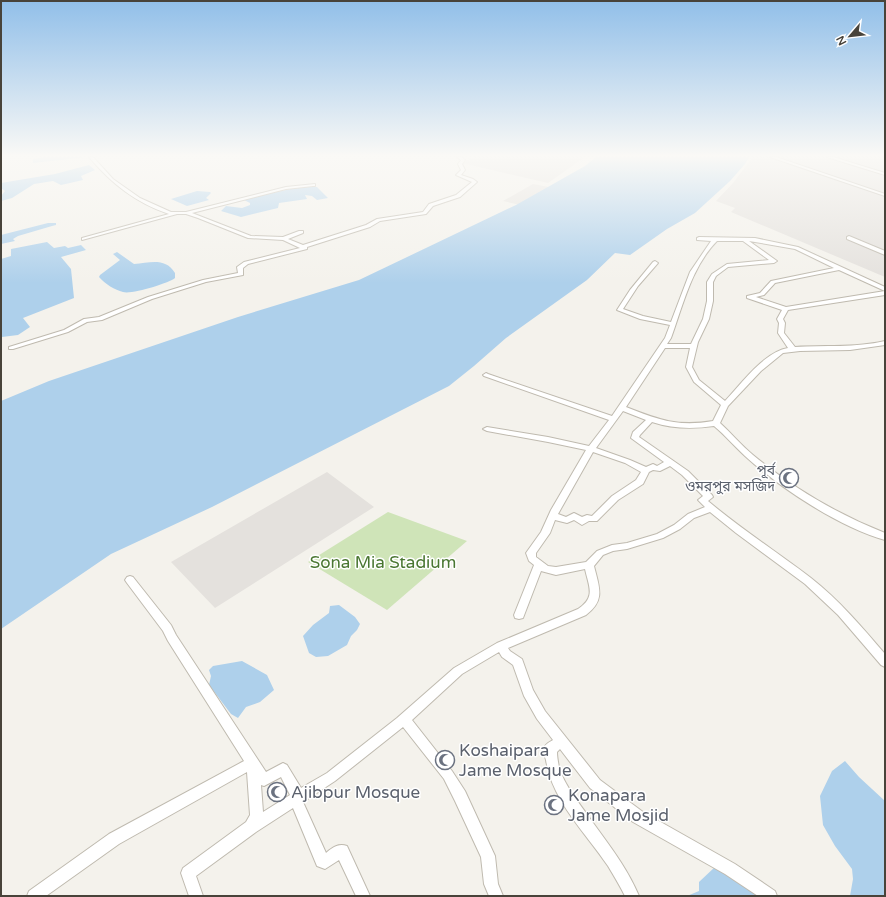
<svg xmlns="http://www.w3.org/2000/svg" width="886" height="897" viewBox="0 0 886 897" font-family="'Varela Round','Noto Sans Bengali',sans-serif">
  <rect width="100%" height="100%" fill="#f4f2ec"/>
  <path fill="#e4e1dd" d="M473 157H585L548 183 462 163Z
    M753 157H885V277L731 212 735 208 716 201 733 183Z
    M533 184 554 188 525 206 503 201Z
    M327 472 374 507 215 608 171 562Z"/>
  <path fill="#cfe4b8" d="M388 512 467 541 387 610 308 562Z"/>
  <path fill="#aed0eb" d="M45 157H86L33 163V159Z
    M596 157H749L745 164 730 181 695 213 667 229 630 255 615 253 587 280 506 338 474 366 449 386 212 507 111 554 1 629V401L49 381 238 317 359 280 516 205 585 166Z
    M89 165 95 170 81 176 83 180 61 185 53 181 34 184 12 198 1 201V196L5 191 1 188V183L55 174Z
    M305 186 317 187 328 198 317 200 312 196 305 195 307 199 279 203 278 208 241 217 221 211 226 206 242 208 250 205V203L244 200 248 198Z
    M197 191 210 192 211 193 206 198 209 200 187 206 171 199Z
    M48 223H56V225L52 226 18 236 13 239 15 241 1 244V235Z
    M47 242 54 248 65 246 68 248 81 245 86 250 61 257 71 269 74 298 23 318 30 327 18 335 2 337 1 334V259L11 256V249Z
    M117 252 134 264C150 263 165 257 175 273V278C169 283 131 295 123 292 115 290 105 284 99 277L100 275 120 260 113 254Z
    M339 605 355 617 360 624 357 630 351 636 347 645 328 656 316 657 309 653 303 636 313 625 329 613 330 606Z
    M242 661 267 675 274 690 260 702 246 707 238 718 231 714 209 685 211 676 209 670 213 666Z
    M845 761 859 777 885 801V896H850L853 879 852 869 835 846 823 825 820 796 832 771Z
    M716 866 757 894 758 896H687L699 891V882Z"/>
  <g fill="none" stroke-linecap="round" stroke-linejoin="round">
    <defs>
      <path id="street" d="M89 157H93L113 179 140 198 171 212H186L286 187 315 184V186H313L286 189 192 213 251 236 283 237 299 231H303V233L288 239 303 245 366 225 377 219 423 212 429 204 456 195 472 182 456 175 461 170 458 164 461 160 457 157H461L465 160 462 164 465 170 461 175 473 179 477 182 460 197 433 206 426 214 380 221 370 227 307 247V249L248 264 243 268V275L206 282 152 299 102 320 87 322 68 332 13 349H9V347L64 330 84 319 99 317 148 297 203 280 238 273 237 267 244 262 300 248 283 240 248 238 198 218 186 214H177L82 240V238L169 214C136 203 112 184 89 157Z
        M770 157H776L885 194V196Z
        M827 157H833L885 173V175Z
        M849 236 885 251V255L847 239V237Z
        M699 237 755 238 798 247 885 287V291L839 270 775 283 764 295 756 297 786 307 885 291V295L788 310 783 319 785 323 784 333 795 347C825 345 855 348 885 341V345L850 350 800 351 783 353 761 371 728 406 720 423C731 433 741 445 753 455 793 488 837 514 885 533V540C839 527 780 488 745 456 734 446 725 435 714 426 693 429 673 429 652 422L640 435 639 437 688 471 712 495 713 497 708 501C741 529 777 552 811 578 839 600 862 627 885 654V667L881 665 838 615 805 584 736 533 710 512 694 518 680 529 663 538 627 549 613 551 603 555 594 566C599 587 606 600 586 615L508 648 510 651 522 659 533 690 545 711 600 780 643 812 735 864 775 891 777 896H758L725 874 633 822 590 788 560 749 557 752C557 757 558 762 559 767 564 784 576 799 586 813 605 840 626 865 639 896H625C620 886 614 876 608 866 586 833 552 801 546 760 545 757 543 752 544 748 545 744 550 742 553 740L537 719 524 696 513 665 502 657 499 652 462 674 412 720 452 771 465 791 495 856 498 884 503 896H489L484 884 481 857 455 801 444 779 403 727 335 781 303 802 326 853C332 848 338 843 347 846L370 896H356L339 860 325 869 317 866 293 808 256 832 196 876 203 896H189L181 873 183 868 246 822 250 815 247 772 119 844 46 896H27L29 891 109 834 244 761 168 641 163 631 127 583 125 580 127 577 130 576 133 577 171 625 176 635 266 772 283 763 287 765 301 788 327 773 397 718 454 668 497 643 578 609C596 597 589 587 585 569L556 575 541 571 523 618 519 619 515 618 514 615 534 565 529 561 526 553 541 532 551 510 586 450 548 442 487 431 483 429 487 427 548 437 589 446 609 420 484 376 483 375 486 373 488 374 612 416 665 338 670 325 640 319 617 310 630 290 653 262 655 261 658 263 638 286 623 309 643 316 671 322 690 272 711 241 697 240V238ZM717 241H743L769 260 727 264 712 274 707 282V301L703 319 691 344H667L671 338C683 305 692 266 717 241ZM749 241 795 249 834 268 771 281 760 293 747 296V298L782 310 777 319 779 323 778 333 788 348C764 352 741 384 725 401L699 380 692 367 698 342 709 319 713 301V282L716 276 728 267 774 263 777 261ZM665 348H690L686 367 694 382 721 405 713 421C678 427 659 420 626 407ZM623 411 646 420 633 432 631 438 664 462 657 466 653 464 646 467 630 460 596 448ZM593 452 625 463 641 472 636 480 612 496 592 516 587 515 582 517 574 513 566 517 558 514ZM670 466 682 475 703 496 698 500 705 507 688 514 674 525 657 534 627 543 612 545 597 551 586 562 556 567 548 566 536 557V553L550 533 555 520 567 523 574 520 582 525 589 521H597L618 500 643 484 649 472 653 470 660 471ZM281 777 290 795 263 812 261 785 264 786Z"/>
    </defs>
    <use href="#street" stroke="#bfbaaf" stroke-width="2"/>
    <use href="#street" fill="#fff" fill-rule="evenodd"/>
  </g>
  <linearGradient id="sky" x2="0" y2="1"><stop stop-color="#91bfe9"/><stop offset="0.55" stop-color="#faf9f6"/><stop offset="1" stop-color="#faf9f6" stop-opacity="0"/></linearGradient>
  <rect width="886" height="283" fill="url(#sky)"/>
  <defs>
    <symbol id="mosque-ring" viewBox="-11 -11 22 22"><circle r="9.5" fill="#fff" stroke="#6b7280" stroke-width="1.5"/><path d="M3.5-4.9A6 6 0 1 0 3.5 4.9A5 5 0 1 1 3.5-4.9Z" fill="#6b7280"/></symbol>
  </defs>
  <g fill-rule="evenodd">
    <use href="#mosque-ring" x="778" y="467" width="22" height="22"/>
    <use href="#mosque-ring" x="434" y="749" width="22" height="22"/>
    <use href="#mosque-ring" x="266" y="781" width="22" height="22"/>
    <use href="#mosque-ring" x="543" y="794" width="22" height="22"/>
  </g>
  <g text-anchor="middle" stroke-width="3" stroke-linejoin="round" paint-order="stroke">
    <g font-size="14" fill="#5b616d" stroke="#fff" text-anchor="end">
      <text x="775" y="475">পূর্ব<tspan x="775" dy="16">ওমরপুর মসজিদ</tspan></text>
    </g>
    <g font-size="17" fill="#497631" stroke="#fff">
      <text x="383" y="568">Sona Mia Stadium</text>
    </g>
    <g font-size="17" fill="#5b616d" stroke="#fff" text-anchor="start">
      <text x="459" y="756">Koshaipara<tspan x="459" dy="20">Jame Mosque</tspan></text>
      <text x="291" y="798">Ajibpur Mosque</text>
      <text x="568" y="801">Konapara<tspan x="568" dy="20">Jame Mosjid</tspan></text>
    </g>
  </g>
  <rect width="886" height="897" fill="none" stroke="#48433a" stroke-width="4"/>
  <g transform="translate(850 36) rotate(242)" stroke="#ffffff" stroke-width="3" paint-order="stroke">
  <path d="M0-3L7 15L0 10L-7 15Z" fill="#48433a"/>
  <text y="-6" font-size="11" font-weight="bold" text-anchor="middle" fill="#48433a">N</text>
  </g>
</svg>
